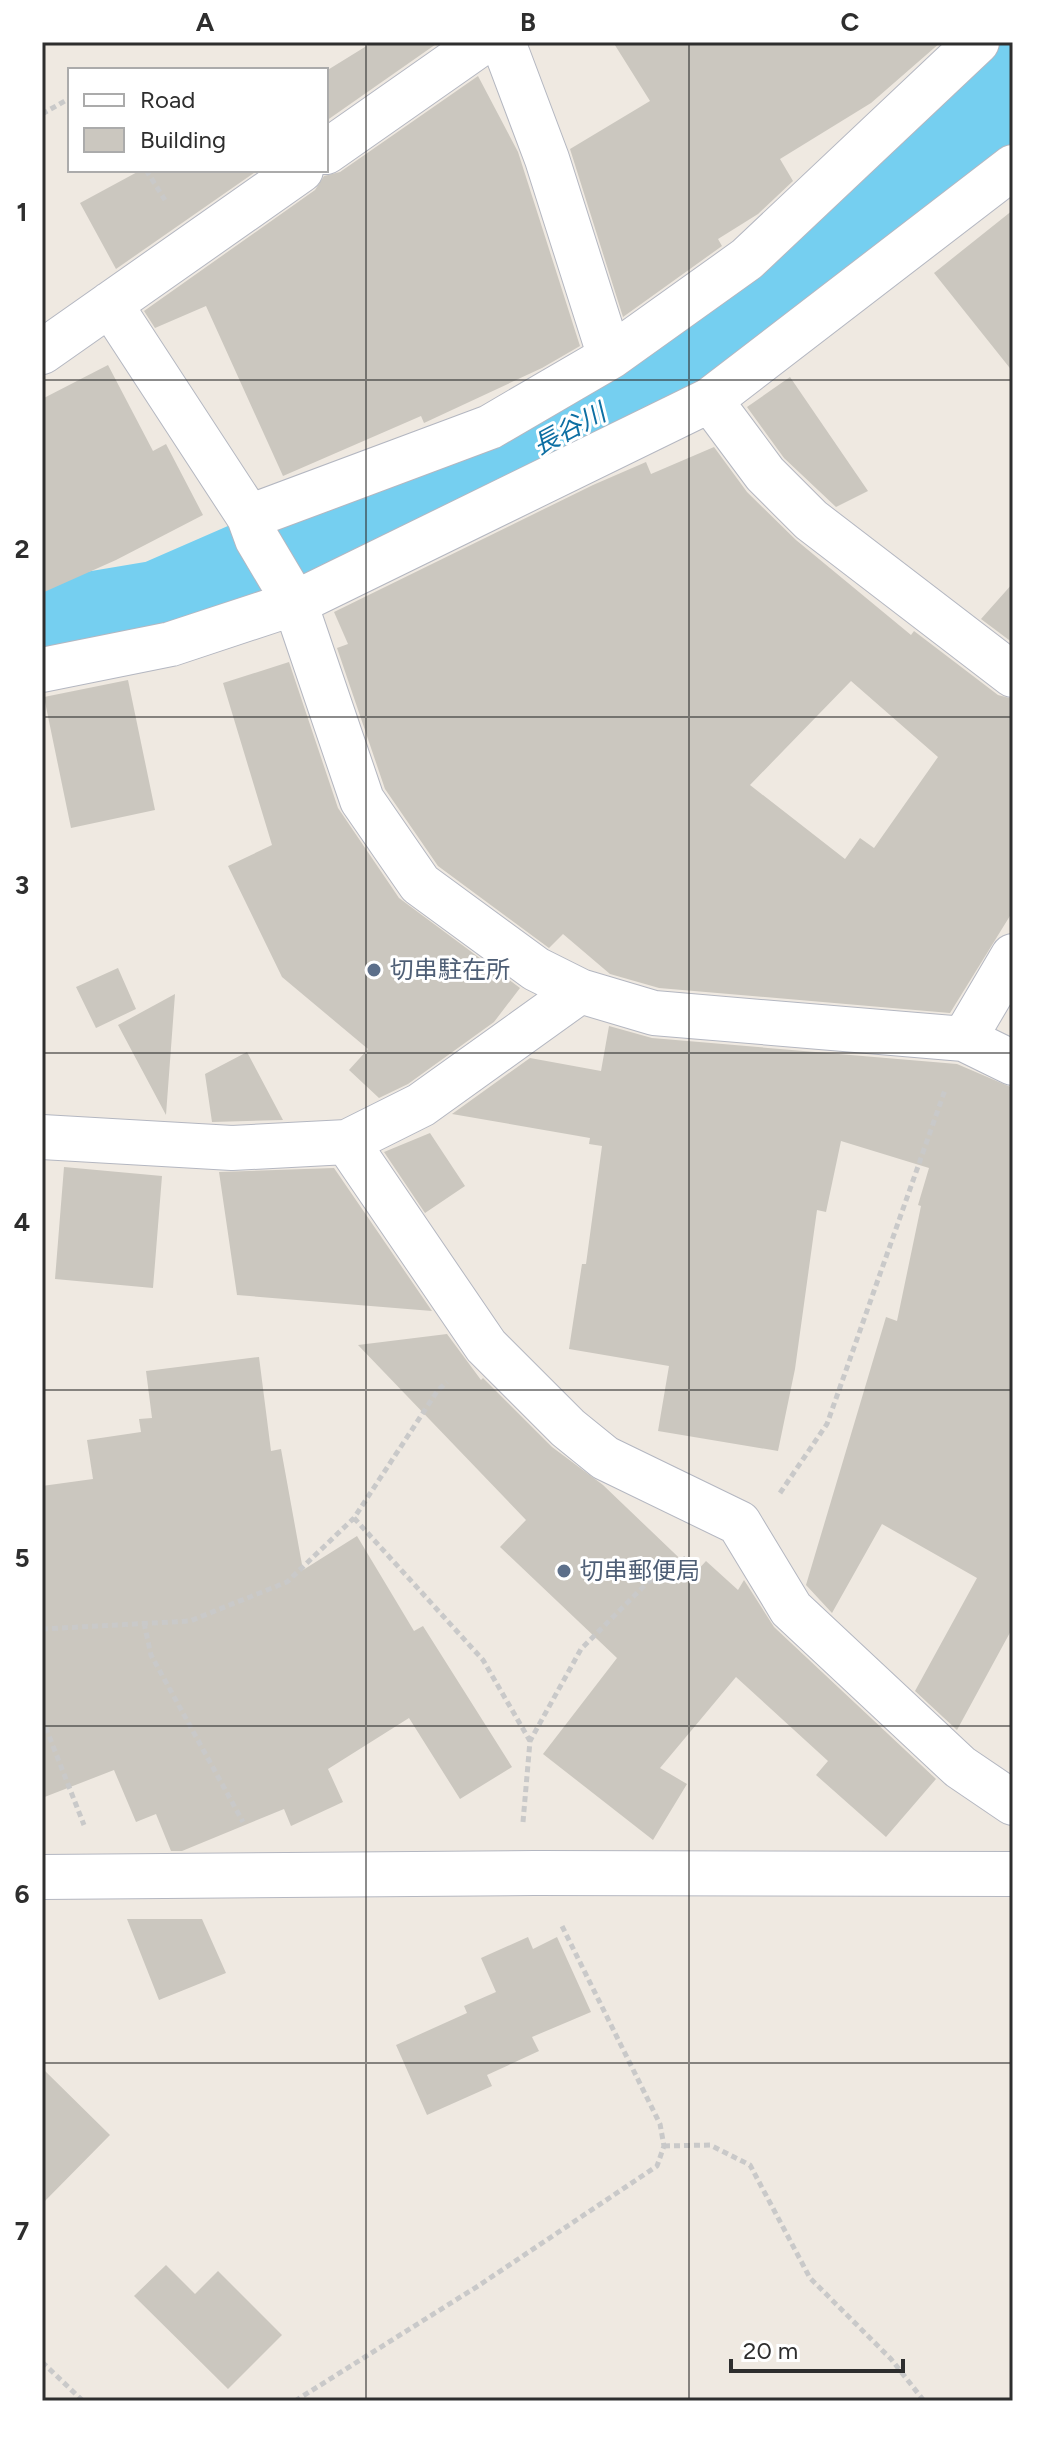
<svg xmlns="http://www.w3.org/2000/svg" width="1055" height="2443" viewBox="0 0 1055 2443" font-family="Figtree,'Noto Sans JP',sans-serif">
  <rect width="100%" height="100%" fill="#efe9e1"/>
  <g fill="none" stroke-linecap="round" stroke-linejoin="round">
    <path stroke="#75cff0" stroke-width="104" d="M42 632 161 612 544 445 702 354 1013 78"/>
  </g>
  <path fill="#cbc7bf" fill-rule="evenodd" d="M373 42H439L326 121V71Z
    M613 42H941L871 103 780 159 793 181 758 214 718 239 722 246 623 317 570 149 650 101Z
    M478 76 518 152 580 346 542 368 424 423 421 416 283 476 206 306 155 328 144 311 315 190 324 176 340 172Z
    M141 170H258L116 269 80 203Z
    M1013 210V372L934 273Z
    M108 365 153 451 166 444 203 515 116 560 42 593V399Z
    M790 377 868 491 836 507 784 458 747 407Z
    M714 447 747 492 796 540 911 635 914 631 998 695 1013 699V911L950 1013 659 988 610 974 563 934 549 948 438 866 385 789 337 648 348 644 334 612 593 485 646 462 651 474ZM851 681 938 757 874 848 860 838 845 859 750 785Z
    M1013 583V643L981 619Z
    M289 662 338 808 399 898 520 988 494 1022 408 1084 379 1098 349 1070 368 1049 282 977 228 866 272 845 223 683Z
    M128 680 155 810 71 828 44 697Z
    M118 968 136 1009 96 1028 76 987Z
    M175 994 166 1115 118 1025Z
    M609 1026 652 1038 957 1064 1013 1088V1627L957 1730 915 1691 977 1578 882 1524 832 1613 806 1585 886 1317 897 1321 921 1206 918 1205 929 1168 841 1141 826 1212 817 1210 795 1369 778 1451 658 1431 669 1366 569 1349 582 1264H586L602 1146 589 1144 590 1138 452 1114 530 1058 601 1071Z
    M247 1052 283 1120 212 1122 205 1074Z
    M430 1133 465 1186 425 1213 384 1152Z
    M64 1167 162 1176 153 1288 55 1279Z
    M334 1168 432 1311 237 1295 219 1172Z
    M447 1334 481 1380 483 1378 552 1447 603 1485 695 1573 706 1561 738 1590 744 1580 774 1627 936 1779 886 1837 816 1775 828 1761 736 1677 660 1768 687 1784 653 1840 543 1754 617 1658 500 1547 526 1520 358 1345Z
    M259 1357 271 1451 281 1449 303 1570 357 1536 414 1631 423 1626 512 1767 460 1799 409 1718 328 1769 343 1802 291 1826 284 1809 182 1851H171L156 1814 136 1822 114 1770 42 1798V1486L93 1479 87 1440 141 1432 139 1419 152 1418 146 1371Z
    M127 1919H202L226 1973 159 2000Z
    M528 1937 533 1949 557 1937 591 2012 532 2037 539 2051 487 2075 492 2086 427 2115 396 2045 467 2013 464 2006 496 1992 481 1958Z
    M42 2068 110 2135 42 2204Z
    M166 2265 195 2294 218 2271 282 2335 228 2389 134 2296Z"/>
  <g fill="none" stroke-linecap="round" stroke-linejoin="round">
    <defs>
      <path id="minor" d="M503 42 547 159 610 357
        M977 42 747 259 610 357 490 427 249 517 257 539 295 603 362 800 420 884 536 969 580 991 654 1013 964 1039 1013 1063
        M326 152 483 42
        M110 304 249 517
        M42 352 301 170
        M710 400 765 474 811 520 1013 675
        M42 670 171 644 295 603 710 400 1013 167
        M964 1039 1013 956
        M42 1137 232 1148 347 1142 421 1105 580 991
        M347 1142 486 1346 568 1428 605 1458 739 1523 791 1609 960 1767 1013 1803
        M42 1877 535 1873 1013 1874"/>
    </defs>
    <use href="#minor" stroke="#b4b7c1" stroke-width="46"/>
    <path stroke="#c9c9c9" stroke-width="5" stroke-dasharray="6 4" stroke-linecap="butt" d="M42 114 70 98
      M146 170 165 200
      M780 1493 827 1424 945 1090
      M354 1518 483 1660 530 1741
      M144 1623 151 1655 243 1822
      M42 1629 190 1621 287 1582 354 1518 438 1390 447 1382
      M42 1718 84 1825
      M523 1822 530 1741 581 1649 648 1582 689 1556
      M664 2146 710 2145 750 2165 810 2278 891 2359 924 2401
      M42 2362 83 2401
      M295 2401 478 2286 657 2166 664 2146 660 2124 561 1924"/>
    <use href="#minor" stroke="#fff" stroke-width="44"/>
  </g>
  <path fill="none" stroke="#2e2e2e" stroke-width="2" stroke-opacity="0.55" d="M366 42V2401M689 42V2401M42 380H1013M42 717H1013M42 1053H1013M42 1390H1013M42 1726H1013M42 2063H1013"/>
  <g fill="#5c6f8a" stroke="#fff" stroke-width="3">
    <circle cx="374" cy="970" r="8"/>
    <circle cx="564" cy="1571" r="8"/>
  </g>
  <g text-anchor="middle" stroke-width="6" stroke-linejoin="round" paint-order="stroke">
    <g font-size="24" fill="#4e5e75" stroke="#fff" text-anchor="start">
      <text x="390" y="978">切串駐在所</text>
      <text x="580" y="1579">切串郵便局</text>
    </g>
    <g font-size="26" font-style="italic" fill="#0d6fa3" stroke="#fff">
      <text transform="translate(569 429) rotate(-28)" y="9">長谷川</text>
    </g>
  </g>
  <rect width="1055" height="2443" fill="none" stroke="#ffffff" stroke-width="88"/>
  <rect x="68" y="68" width="260" height="104" fill="#ffffff" stroke="#ababab" stroke-width="2"/>
  <rect x="84" y="94" width="40" height="12" fill="#ffffff" stroke="#ababab" stroke-width="2"/>
  <text x="140" y="108" font-size="24" fill="#2e2e2e">Road</text>
  <rect x="84" y="128" width="40" height="24" fill="#cbc7bf" stroke="#ababab" stroke-width="2"/>
  <text x="140" y="148" font-size="24" fill="#2e2e2e">Building</text>
  <path d="M731 2359v12h172v-12" fill="none" stroke="#2e2e2e" stroke-width="4"/>
  <text x="743" y="2359" font-size="24" fill="#2e2e2e" stroke="#ffffff" stroke-width="6" paint-order="stroke">20 m</text>
  <rect x="44" y="44" width="967" height="2355" fill="none" stroke="#2e2e2e" stroke-width="3"/>
  <g font-size="26" text-anchor="middle" font-weight="bold" fill="#2e2e2e">
    <text x="205" y="31">A</text>
    <text x="528" y="31">B</text>
    <text x="850" y="31">C</text>
    <text x="22" y="221">1</text>
    <text x="22" y="558">2</text>
    <text x="22" y="894">3</text>
    <text x="22" y="1231">4</text>
    <text x="22" y="1567">5</text>
    <text x="22" y="1903">6</text>
    <text x="22" y="2240">7</text>
  </g>
</svg>
